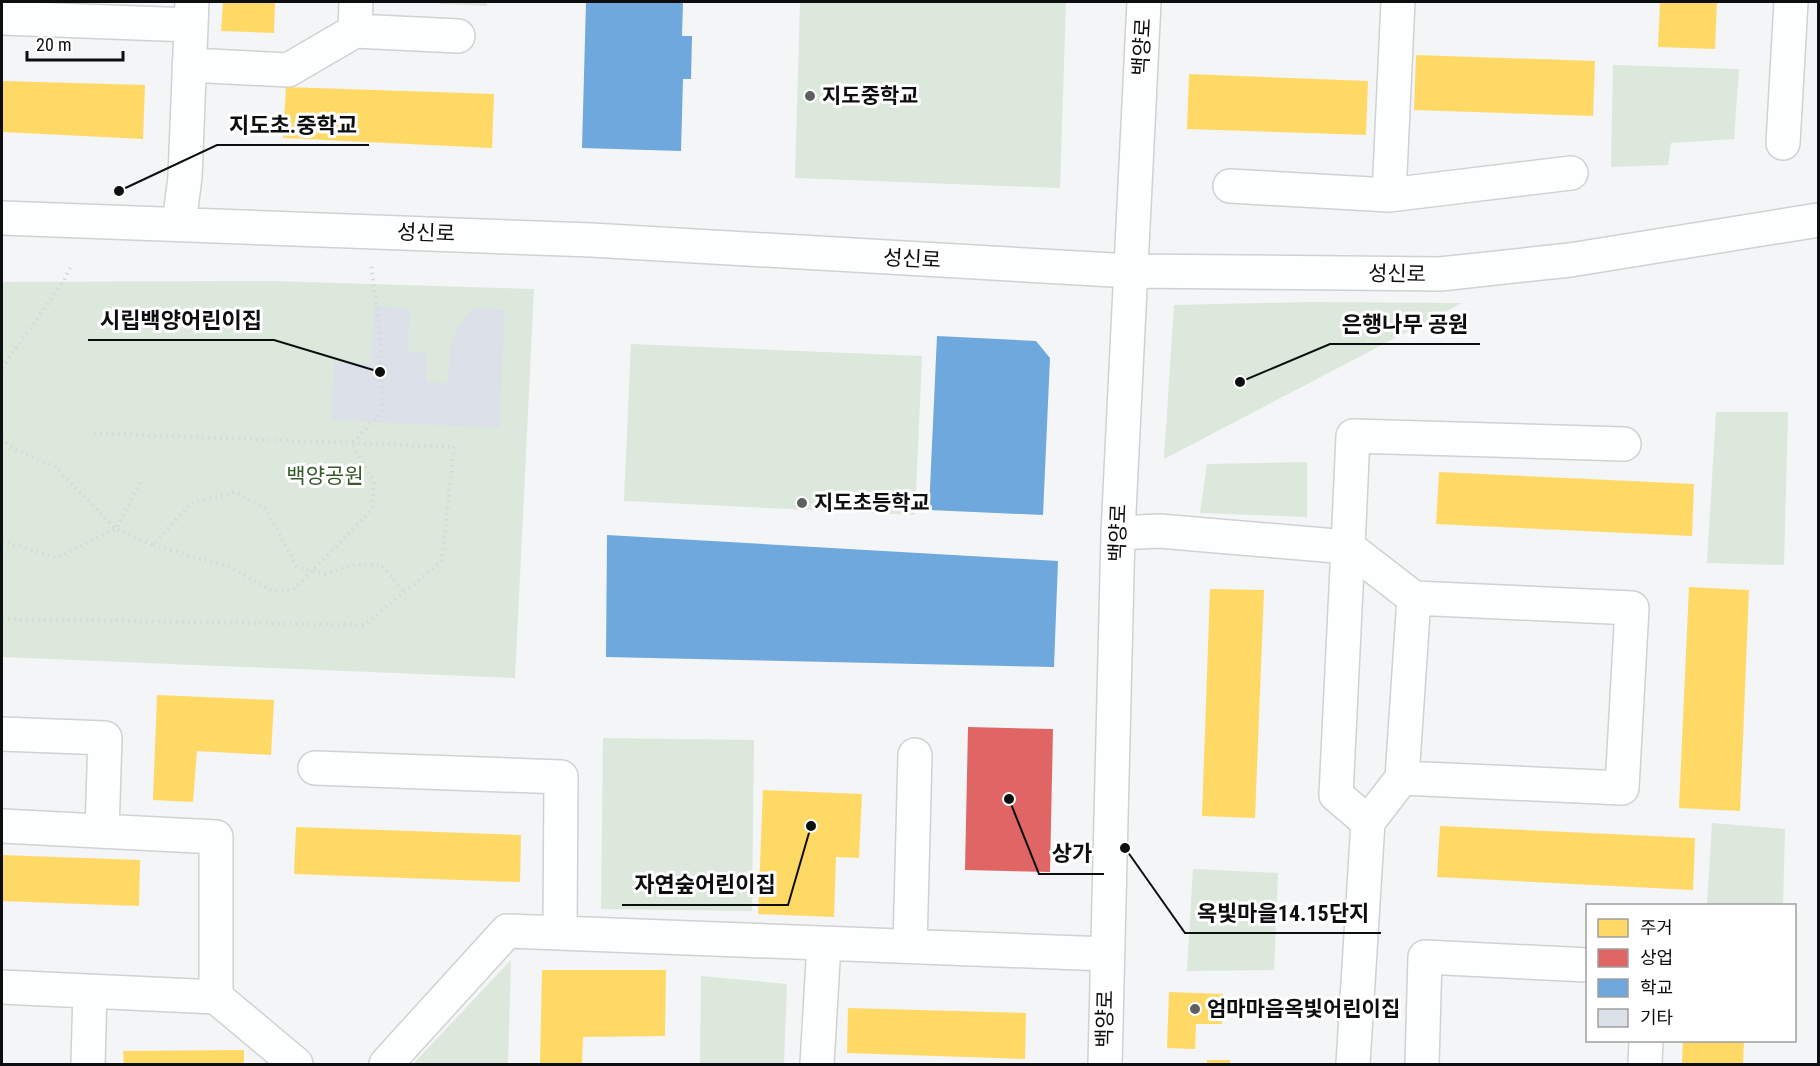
<svg xmlns="http://www.w3.org/2000/svg" width="1820" height="1066" viewBox="0 0 1820 1066" font-family="'Roboto Condensed','Noto Sans KR',sans-serif">
  <rect width="100%" height="100%" fill="#f3f5f7"/>
  <path fill="#dce8dc" d="M439 2H487V6L439 4Z
    M800 2H1066L1060 188 795 178Z
    M1613 65 1739 69 1734 139 1671 143 1668 165 1611 167Z
    M272 281 534 289 515 678 2 657V282Z
    M1312 302 1462 303 1164 459 1174 305Z
    M631 344 922 356 915 515 624 501Z
    M1716 412H1788L1784 565 1707 563Z
    M1307 462V517L1200 513 1207 464Z
    M603 738 754 740 752 911 601 909Z
    M1712 823 1785 829 1783 905H1707Z
    M1193 869 1278 873 1274 970 1187 971Z
    M511 960 508 1064H413Z
    M701 976 787 984 784 1064H700Z"/>
  <path fill="#ffd966" d="M223 2H275L274 33 221 31Z
    M1660 2H1717L1715 49 1658 47Z
    M1416 55 1595 61 1593 116 1414 110Z
    M1189 74 1368 81 1366 135 1187 129Z
    M2 81 145 85 143 139 2 132Z
    M286 87 494 94 492 148 283 138Z
    M1439 472 1694 484 1692 536 1436 524Z
    M1689 587 1749 590 1740 811 1679 808Z
    M1210 589 1264 590 1255 818 1202 816Z
    M157 695 274 700 271 755 197 751 193 802 153 800Z
    M763 790 862 794 859 858 836 857 834 917 758 914Z
    M1440 826 1695 838 1693 890 1437 877Z
    M296 827 521 835 520 882 294 874Z
    M2 855 140 860 139 906 2 901Z
    M542 970H666L665 1036 583 1037 582 1064H540Z
    M1169 992 1223 994 1222 1024H1196L1195 1049 1167 1048Z
    M848 1008 1026 1013 1025 1059 847 1053Z
    M1683 1040H1744L1743 1064H1682Z
    M244 1050V1064H124L123 1051Z
    M1207 1060H1230V1064H1207Z"/>
  <path fill="#e06666" d="M968 727 1053 729 1050 872 965 870Z"/>
  <path fill="#6fa8dc" d="M586 2H683L682 36H692L691 79H683L681 151 582 148Z
    M937 336 1036 341 1050 358 1043 515 929 510Z
    M607 535 1058 561 1054 667 606 657Z"/>
  <path fill="#dce0e8" d="M374 306 410 308 408 352 427 353 426 382 448 383 450 348 459 326 472 308 505 310 499 428 331 420 334 362 371 363Z"/>
  <g fill="none" stroke-linecap="round" stroke-linejoin="round">
    <defs>
      <path id="minor" d="M2 18 191 25
        M355 31 458 36
        M189 65 288 70 355 31 356 2
        M1783 143 1791 2
        M1230 186 1389 195 1571 173
        M1389 195 1398 2
        M2 218 591 240 1130 271 1440 274 1570 260 1818 220
        M179 224 185 177 192 2
        M1118 533 1159 531 1348 547 1336 795 1368 822
        M1414 598 1348 547 1353 436 1624 444
        M2 734 105 738 102 831
        M315 768 561 777 560 933
        M2 826 216 837V997L296 1064
        M910 946 915 755
        M2 987 216 997
        M88 1064 90 992
        M386 1064 507 931 1106 954
        M817 1064 824 944
        M1105 1064 1118 533 1144 2
        M1353 1064 1368 822 1402 778 1622 788 1632 608 1414 598 1402 778
        M1422 1064 1425 957 1588 965
        M1645 1064 1646 1040"/>
    </defs>
    <use href="#minor" stroke="#d0d1d2" stroke-width="36"/>
    <path stroke="#d8d8d8" stroke-width="4" stroke-dasharray="1.5 4.5" stroke-linecap="butt" d="M2 368 63 282 72 264
      M2 438 12 448 55 467 116 529 153 545 191 503 236 492 267 510 297 567 326 574 351 565H381L404 592
      M2 541 57 558 116 529 141 480
      M153 545 229 567 273 591 293 590 372 510 374 482 352 443 382 412 381 343 371 264
      M2 619 364 625 442 561 454 447 91 433"/>
    <use href="#minor" stroke="#fdfefe" stroke-width="33"/>
  </g>
  <g fill="#5e5f60" stroke="#fff" stroke-width="2">
    <circle cx="810" cy="96" r="6"/>
    <circle cx="802" cy="503" r="6"/>
    <circle cx="1195" cy="1009" r="6"/>
  </g>
  <g text-anchor="middle" stroke-width="6" stroke-linejoin="round" paint-order="stroke">
    <g font-size="21" fill="#0d0e0f" stroke="#fff">
      <text transform="translate(1142 47) rotate(-87)" y="7">백양로</text>
      <text transform="translate(426 233) rotate(2)" y="7">성신로</text>
      <text transform="translate(912 259) rotate(3)" y="7">성신로</text>
      <text transform="translate(1397 274) rotate(1)" y="7">성신로</text>
      <text transform="translate(1118 533) rotate(-88)" y="7">백양로</text>
      <text transform="translate(1105 1019) rotate(-89)" y="7">백양로</text>
    </g>
    <g font-size="21" font-weight="bold" fill="#0d0e0f" stroke="#fff" text-anchor="start">
      <text x="822" y="103">지도중학교</text>
      <text x="814" y="510">지도초등학교</text>
      <text x="1207" y="1016">엄마마음옥빛어린이집</text>
    </g>
    <g font-size="21" fill="#355b2b" stroke="#fff">
      <text x="325" y="483">백양공원</text>
    </g>
  </g>
  <path fill="none" stroke="#0d0e0f" stroke-width="2" d="M119 191L217 145H369M380 372L274 340H88M1240 382L1330 344H1480M1009 799L1039 874H1104M811 826L788 905H622M1125 848L1185 933H1381"/>
  <g fill="#0d0e0f" stroke="#fff" stroke-width="2">
    <circle cx="119" cy="191" r="6"/>
    <circle cx="380" cy="372" r="6"/>
    <circle cx="1240" cy="382" r="6"/>
    <circle cx="1009" cy="799" r="6"/>
    <circle cx="811" cy="826" r="6"/>
    <circle cx="1125" cy="848" r="6"/>
  </g>
  <g font-size="22" text-anchor="middle" font-weight="bold" fill="#0d0e0f" stroke="#fff" stroke-width="6" stroke-linejoin="round" paint-order="stroke">
    <text x="293" y="133">지도초.중학교</text>
    <text x="181" y="328">시립백양어린이집</text>
    <text x="1405" y="332">은행나무 공원</text>
    <text x="1072" y="861">상가</text>
    <text x="705" y="892">자연숲어린이집</text>
    <text x="1283" y="921">옥빛마을14.15단지</text>
  </g>
  <rect width="1820" height="1066" fill="none" stroke="#0d0e0f" stroke-width="6"/>
  <rect x="1586" y="904" width="210" height="138" fill="#ffffff" stroke="#9e9f9f" stroke-width="1.5"/>
  <rect x="1598" y="919" width="30" height="18" fill="#ffd966" stroke="#9e9f9f" stroke-width="1.5"/>
  <text x="1640" y="934" font-size="18" fill="#0d0e0f">주거</text>
  <rect x="1598" y="949" width="30" height="18" fill="#e06666" stroke="#9e9f9f" stroke-width="1.5"/>
  <text x="1640" y="964" font-size="18" fill="#0d0e0f">상업</text>
  <rect x="1598" y="979" width="30" height="18" fill="#6fa8dc" stroke="#9e9f9f" stroke-width="1.5"/>
  <text x="1640" y="994" font-size="18" fill="#0d0e0f">학교</text>
  <rect x="1598" y="1009" width="30" height="18" fill="#dce0e8" stroke="#9e9f9f" stroke-width="1.5"/>
  <text x="1640" y="1024" font-size="18" fill="#0d0e0f">기타</text>
  <path d="M27 51v9h96v-9" fill="none" stroke="#0d0e0f" stroke-width="3"/>
  <text x="36" y="51" font-size="18" fill="#0d0e0f" stroke="#ffffff" stroke-width="4.5" paint-order="stroke">20 m</text>
</svg>
